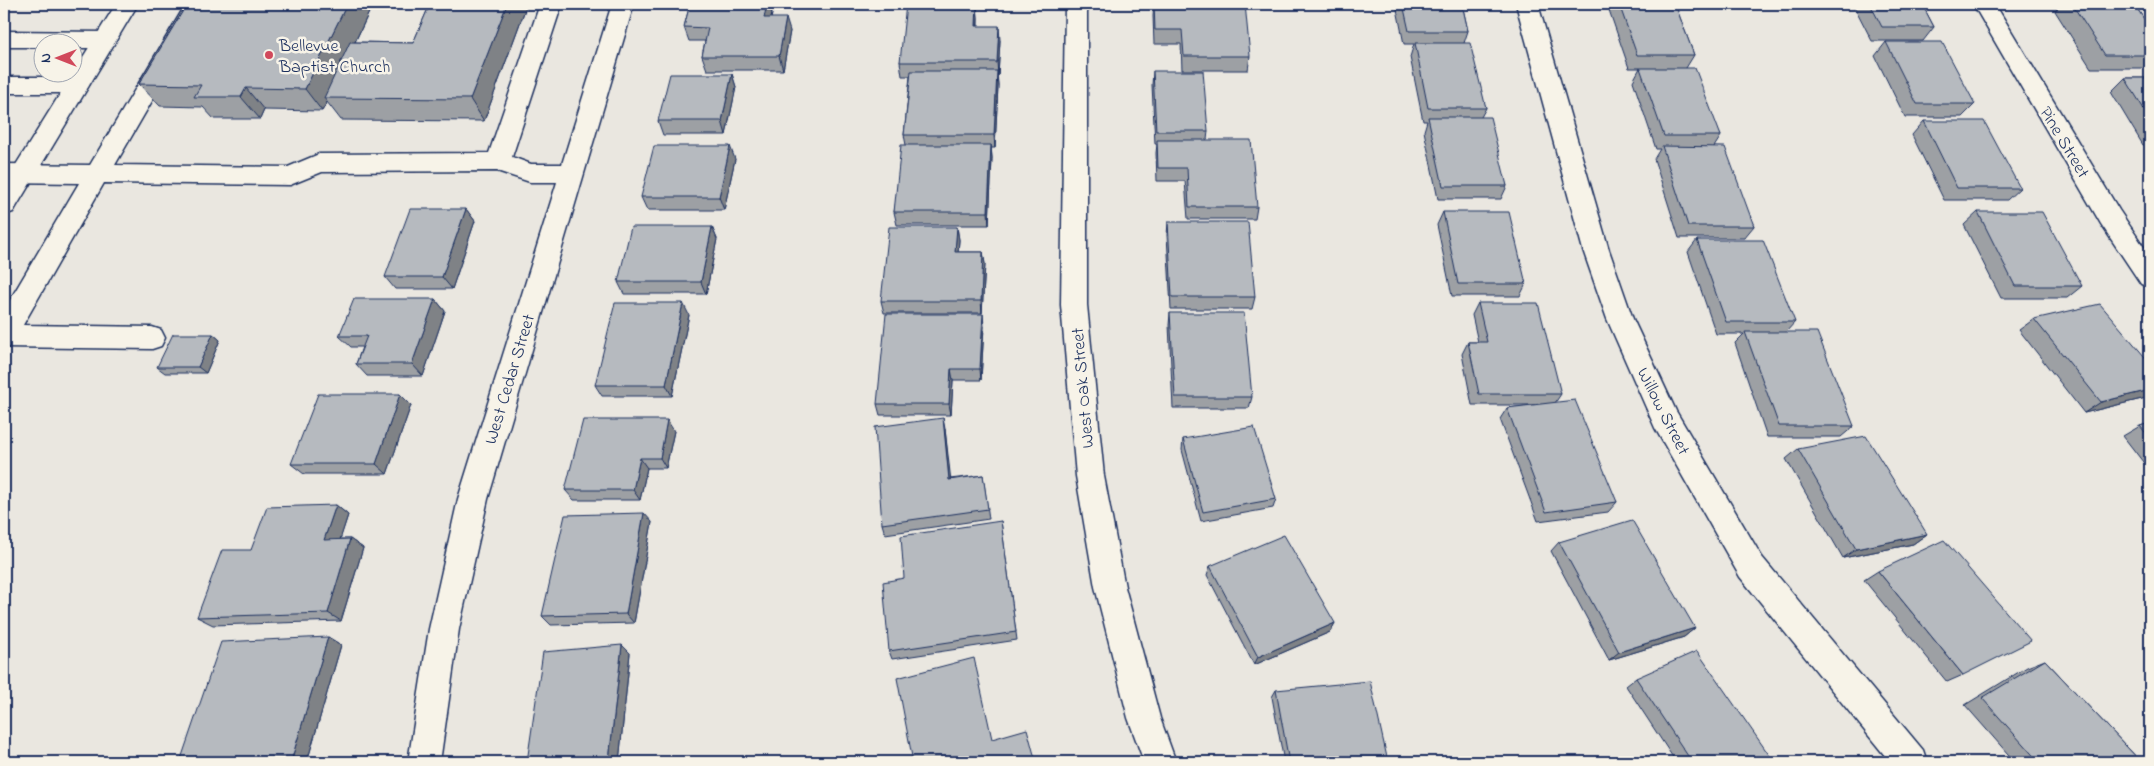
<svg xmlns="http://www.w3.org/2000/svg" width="2154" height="766" viewBox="0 0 2154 766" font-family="'Indie Flower',sans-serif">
  <rect width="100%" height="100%" fill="#eae7e0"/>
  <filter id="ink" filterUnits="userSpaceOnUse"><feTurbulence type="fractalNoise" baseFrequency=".02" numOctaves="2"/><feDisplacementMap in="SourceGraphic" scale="10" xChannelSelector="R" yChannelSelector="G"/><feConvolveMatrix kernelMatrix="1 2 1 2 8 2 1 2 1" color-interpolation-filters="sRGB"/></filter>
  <g filter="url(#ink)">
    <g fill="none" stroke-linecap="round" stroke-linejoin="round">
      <defs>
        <path id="minor" d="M186 4H208L115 165 288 167 319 154 489 153 540 4H562L512 157 531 164H562L612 4H634L488 499 459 629 440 762H408L429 629 458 499 557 182H530L497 171 322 172 290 185 104 183 23 325 152 327 161 330 165 338 161 346 152 349 4 347V310L79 183 4 182V164L90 165Z
          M1065 4H1087V305L1104 476 1125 587 1160 718 1176 762H1144L1128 718 1095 587 1076 476 1061 305Z
          M1516 4H1538L1609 250 1633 319 1676 411 1762 557 1923 750 1927 762H1890L1740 577 1655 428 1607 319 1583 250Z
          M1973 4H1995L2119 210 2150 256V287L2141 284 2101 224Z
          M4 31 104 32 112 34 115 40 112 46 104 48H72V42H42V47H4Z
          M4 77H77L85 79 89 85 85 91 77 93H4Z"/>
        <path id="major" d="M116 4H138L13 212 4 215V184Z"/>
      </defs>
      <use href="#minor" stroke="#1b2f5e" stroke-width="3"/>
      <use href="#major" stroke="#1b2f5e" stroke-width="3"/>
      <use href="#minor" fill="#f7f3e8" fill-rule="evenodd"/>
      <use href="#major" fill="#f7f3e8" fill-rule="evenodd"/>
    </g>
    <path fill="#9da0a4" stroke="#1b2f5e" d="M187 4H373L355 42 413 43 430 4H527L484 121 341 120 327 102 322 111 264 110 260 119H214L203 107 160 106 139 84Z
      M690 4H784V6H769L772 14 771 18 790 31 783 70H707L702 56 705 41H689L684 27Z
      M918 4H1002L1001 8H977L978 18V26L1000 40 998 76H997L998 85 995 148H991L992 158 989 225H897L894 212 906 145 904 135 910 76H902L900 62Z
      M1154 4 1250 56 1248 70H1182L1181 44H1154L1153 16Z
      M1396 4H1462L1468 31 1464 43 1486 108 1481 117 1507 186 1501 199H1438L1424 131 1427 121H1423L1410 57 1414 44H1404Z
      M1610 4H1675L1694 55 1686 68 1721 136 1714 147 1754 226 1744 238H1679L1654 159 1660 149H1656L1633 81 1640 68H1629L1608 7Z
      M1853 4H1922L1934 27 1923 41H1872Z
      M2062 4H2134L2150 28V68H2091L2055 11Z
      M1886 42 1975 104 1962 117H1905L1875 56Z
      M1153 71 1208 131 1207 140 1257 207 1255 219H1188L1185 181H1157L1156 153 1157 144H1155L1152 85Z
      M732 74 736 87 726 135H663L658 121Z
      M2125 78H2150V145H2143L2111 92Z
      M1924 121 2020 188 2007 200H1944L1912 135Z
      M735 159 724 210H647L641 197Z
      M466 209 475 221 452 289H395L385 277Z
      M1443 212 1526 284 1520 296H1452L1437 225Z
      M1978 212 2082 286 2067 298H2001L1964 225Z
      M1168 222 1255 297 1252 309H1171L1167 235Z
      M712 227 717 239 706 294H624L618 282Z
      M957 227 959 240 958 252H983L985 264 982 313H884L881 301Z
      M1697 240 1795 322 1786 332 1854 426 1841 437H1767L1735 343 1744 334H1716L1688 252Z
      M435 299 445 311 423 376H367L356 364 362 347H351L339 336Z
      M1478 303 1561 394 1555 403 1617 502 1608 512 1538 521 1500 419 1507 408 1535 405H1472L1462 354 1468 342H1478L1472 315Z
      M1170 313 1252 397 1249 408H1173L1169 325Z
      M689 315 672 396H602L595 385Z
      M2034 319 2150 363V397L2084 413 2019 330Z
      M984 326 981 380H953L951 415H880L877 404Z
      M213 334 220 340 206 373H165L157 367Z
      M400 394 411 405 387 474H304L291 464Z
      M2150 423V471L2123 436 2140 426Z
      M945 429 950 479 983 475 989 519 885 534 882 524Z
      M674 431 666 468H647L640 500H574L565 490Z
      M1183 439 1276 499 1273 508 1201 521 1182 450Z
      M1798 449 1927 534 1913 544 1843 558 1786 459Z
      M336 505 348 515 340 539H350L363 548 341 621 213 625 197 617 251 550Z
      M1001 521 1017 640 892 659 889 651 904 578Z
      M652 522 634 623 551 625 542 616Z
      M1559 542 1695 628 1684 637 1609 660 1551 551Z
      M1210 566 1335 623 1330 632 1254 665 1207 575Z
      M1878 571 1963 675 1947 682 1864 580Z
      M328 637 341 645 307 762H180Z
      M630 653 619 762H527Z
      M2045 660 2141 762H2015L1965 705 2027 667Z
      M1636 678 1774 762H1676L1626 686Z
      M1276 690 1388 762H1284L1272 697Z"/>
    <path fill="#7f8286" stroke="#1b2f5e" d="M347 4H373L328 98H324L327 102 322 111 305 89Z
      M507 4H527L484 121 470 99Z
      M767 4H769L772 14 768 31 764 18Z
      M977 4 978 18 977 40 976 26Z
      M786 18 790 31 783 70 779 56Z
      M999 26 1000 40 998 76 997 62Z
      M997 71 998 85 995 148 994 135Z
      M732 74 736 87 726 135 722 121Z
      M246 88 264 110 260 119 241 97Z
      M991 145 992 158 989 225 988 212Z
      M730 146 735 159 724 210 719 197Z
      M466 209 475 221 452 289 442 277Z
      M712 227 717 239 706 294 701 282Z
      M957 227 959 240 957 264 955 252Z
      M983 252 985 264 982 313 981 301Z
      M435 299 445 311 423 376 412 364Z
      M683 303 689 315 672 396 666 385Z
      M983 314 984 326 981 380 980 369Z
      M213 334 220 340 206 373 198 367Z
      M951 369 953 380 951 415 949 404Z
      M2150 390V397L2084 413 2101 402Z
      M400 394 411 405 387 474 376 464Z
      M943 418 945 429 952 490 949 480Z
      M667 420 674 431 666 468 660 458Z
      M640 458 647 468 640 500 633 490Z
      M336 505 348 515 337 549 324 540Z
      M644 513 652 522 634 623 626 614Z
      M1927 534 1913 544 1843 558 1856 549Z
      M350 539 363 548 341 621 328 613Z
      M1335 623 1330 632 1254 665 1258 657Z
      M1695 628 1684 637 1609 660 1619 652Z
      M328 637 341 645 307 762H303L292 758Z
      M622 645 630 653 619 762H613L609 760Z"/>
    <path fill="#b6babf" stroke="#1b2f5e" d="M187 4H347L305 89 246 88 241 97H194L201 85 139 84Z
      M430 4H507L470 99 324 98 350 42 413 43Z
      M690 4H767L764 18H786L779 56H702L708 28 684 27Z
      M906 4H977L976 26H999L997 62H900Z
      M1154 4H1245L1250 56H1184L1182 30H1155Z
      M1403 4H1462L1468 31H1409Z
      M1619 4H1675L1694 55H1637Z
      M1870 4H1922L1934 27H1882Z
      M2072 4H2134L2150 28V55H2105Z
      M1886 42H1942L1975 104H1917Z
      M1415 43H1470L1486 108H1428Z
      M1640 68H1695L1721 136H1664Z
      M911 71H997L994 135H904Z
      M1153 71H1203L1208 131H1156Z
      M670 74H732L722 121H658Z
      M2125 78H2150V119Z
      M1428 117H1490L1507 186H1443Z
      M1924 121H1984L2020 188H1957Z
      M1157 140H1251L1257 207H1189L1187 168H1158Z
      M901 145H991L988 212H894Z
      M654 146H730L719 197H641Z
      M1662 146 1725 147 1754 226H1688Z
      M410 209H466L442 277H385Z
      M1443 212H1509L1526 284H1458Z
      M1978 212H2042L2082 286H2015Z
      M1168 222H1248L1255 297H1172Z
      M631 227H712L701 282H618Z
      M889 227H957L955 252H983L981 301H881Z
      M1697 240H1763L1795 322H1726Z
      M354 299H435L412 364H356L367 336H339Z
      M615 303H683L666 385H595Z
      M1478 303H1538L1561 394H1479L1468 342H1487Z
      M2100 304 2150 363V390L2101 402 2034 319Z
      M1170 313H1244L1252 397H1175Z
      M886 314H983L980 369H951L949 404H877Z
      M1745 332H1817L1854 426H1779Z
      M173 334H213L198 367H157Z
      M318 394H400L376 464H291Z
      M1575 400 1617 502 1546 512 1507 408Z
      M943 418 949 480 983 475 988 509 882 524 875 427Z
      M583 420H667L660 458H640L633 490H565Z
      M2150 423V438L2140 426Z
      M1254 427 1276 499 1203 512 1183 439Z
      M1866 436 1927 534 1856 549 1798 449Z
      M336 505 324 540 350 539 328 613 197 617 222 550H251L267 507Z
      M644 513 626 614 542 616 565 515Z
      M1632 520 1695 628 1619 652 1559 542Z
      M1001 521 1016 632 889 651 883 582 904 578 901 536Z
      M1284 535 1335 623 1258 657 1210 566Z
      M1944 540 2031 641 1963 675 1878 571Z
      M328 637 292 758 180 762 221 642Z
      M622 645 609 760 585 762H527L543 652Z
      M1697 651 1774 762H1692L1636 678Z
      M974 658 992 739 1027 729 1036 762H913L897 678Z
      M2045 660 2141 762H2039L1982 698Z
      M1370 681 1388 762H1289L1276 690Z"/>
  </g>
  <circle fill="#d1495b" stroke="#f7f3e8" stroke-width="2" cx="269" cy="55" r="5"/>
  <g text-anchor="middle" stroke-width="5" stroke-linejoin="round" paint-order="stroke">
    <g font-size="18" fill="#1b2f5e" stroke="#f7f3e8" text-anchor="start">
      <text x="279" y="51">Bellevue<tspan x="279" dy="21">Baptist Church</tspan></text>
    </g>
    <g font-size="18" fill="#1b2f5e" stroke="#f7f3e8">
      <text transform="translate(2065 142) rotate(59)" y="6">Pine Street</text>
      <text transform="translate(509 379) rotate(-73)" y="6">West Cedar Street</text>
      <text transform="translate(1082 388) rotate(-95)" y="6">West Oak Street</text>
      <text transform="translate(1664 411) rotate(63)" y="6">Willow Street</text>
    </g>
  </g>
  <rect width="2154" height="766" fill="none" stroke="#f7f3e8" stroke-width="20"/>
  <rect x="10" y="10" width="2134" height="746" fill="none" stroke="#1b2f5e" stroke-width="2" filter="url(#ink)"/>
  <g transform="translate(58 58) rotate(270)"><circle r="24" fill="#f7f3e8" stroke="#9fa5b1"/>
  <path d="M0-4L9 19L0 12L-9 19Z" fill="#d1495b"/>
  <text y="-8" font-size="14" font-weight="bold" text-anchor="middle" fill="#1b2f5e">N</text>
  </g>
</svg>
